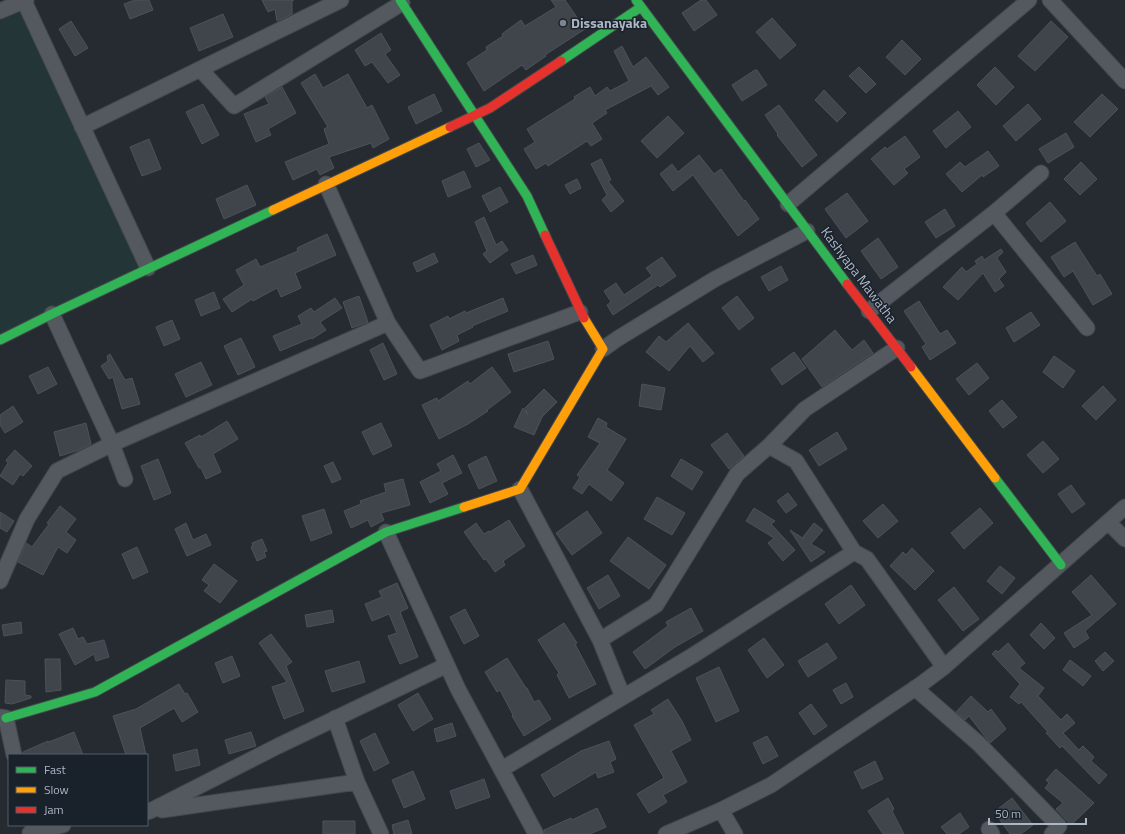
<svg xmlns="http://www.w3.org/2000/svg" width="1125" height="834" viewBox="0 0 1125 834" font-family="'Titillium Web',sans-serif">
  <rect width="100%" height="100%" fill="#252b31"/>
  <path fill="#233537" d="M24 1 148 268 0 341V11Z"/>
  <path fill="#40454b" stroke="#4c5259" d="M135 0H149L153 10 130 19 124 4Z
    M262 0H294L292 1V14L277 21 275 9 268 12Z
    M551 0H565L585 29 545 55 546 56 526 70 522 65 484 91 467 63 487 50 486 47 503 36 502 34 521 20 525 26 556 7Z
    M701 0H706L717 15 694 31 682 13Z
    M223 14 233 37 199 51 190 28Z
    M772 18 796 45 780 59 756 32Z
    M71 21 88 48 75 56 59 29Z
    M1051 21 1068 37 1035 71 1018 56Z
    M381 33 391 50 385 54 400 75 388 83 372 62 365 66 355 50Z
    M902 40 921 59 905 75 886 57Z
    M622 46 633 67 646 57 669 87 658 95 651 86 605 110 607 113 592 123 602 139 591 146 587 141 548 166 546 163 536 169 524 149 535 142 527 129 575 99 574 97 590 87 595 96 607 87 610 91 629 81 614 51Z
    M859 67 876 84 866 93 849 76Z
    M995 67 1014 87 996 105 977 85Z
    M755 70H757L767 85 742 101 732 85Z
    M315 74 323 88 348 74 367 108 372 105 389 139 373 148 371 143 329 157 334 168 320 175 317 169 293 180 285 162 329 144 324 129 328 127 301 83Z
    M282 87 296 113 268 129 271 135 256 142 244 114 269 104 265 97Z
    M824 90 846 113 837 122 815 100Z
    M434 94 442 111 416 124 408 107Z
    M1102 94 1118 109 1090 137 1074 122Z
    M203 104 219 135 202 144 186 112Z
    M1028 104 1041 119 1016 141 1003 126Z
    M779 105 817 155 802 167 777 135 778 134 765 115Z
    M958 111 971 127 946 148 933 131Z
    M668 116 684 133 657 158 641 141Z
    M1066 133 1074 147 1048 163 1039 149Z
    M905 136 920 157 904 169 908 173 894 185 871 159 885 147 887 149Z
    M149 139 161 169 142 176 130 147Z
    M479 143 490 160 476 167 467 149Z
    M988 151 999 166 983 177 982 175 962 192 946 174 960 162 965 167Z
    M699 155 714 174 721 169 744 201 745 200 759 219 738 236 693 175 673 191 660 174 672 164 678 172Z
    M601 159 611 180 608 181 624 201 611 212 602 200 607 195 591 164Z
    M1081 162 1097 179 1080 195 1064 179Z
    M464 171 471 187 448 197 442 181Z
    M577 179 581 188 570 194 565 185Z
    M247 185 256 205 224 219 216 199Z
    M500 187 508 202 490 212 482 196Z
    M847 193 868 221 846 238 825 209Z
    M1050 202 1066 221 1041 242 1026 223Z
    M945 209 955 226 936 238 925 222Z
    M484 217 496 245 502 241 508 250 490 263 483 254 487 251 475 222Z
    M327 234 336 255 295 273 301 288 281 297 277 288 253 301 252 299 232 312 223 299 244 285 236 270 256 259 260 267 298 251 297 248Z
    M878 238 898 267 881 279 861 251Z
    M1075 242 1097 276 1100 274 1112 294 1093 305 1073 271 1064 277 1051 257Z
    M1001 249 1003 252 997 258 1006 272 999 279 1004 286 995 292 983 273 958 300 943 287 962 267 966 272 977 264 975 261 982 256 984 260Z
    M434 253 438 262 417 272 413 263Z
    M533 255 537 265 516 274 511 264Z
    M662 257 676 276 660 287 658 285 613 315 607 305 611 302 604 291 616 283 624 295 652 276 646 268Z
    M781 266 788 280 769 291 761 277Z
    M214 292 220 308 201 316 195 300Z
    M359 296 368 322 352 328 343 302Z
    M737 296 754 318 739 330 722 308Z
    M335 298 342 308 320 322 326 330 312 339 311 338 280 351 273 336 302 324 298 316 311 308 314 312Z
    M503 298 508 311 472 326 473 327 457 335 459 341 442 350 430 325 448 316 449 319 465 311 466 313Z
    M919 301 940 334 947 330 956 343 930 360 922 347 926 344 904 311Z
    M1031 312 1040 325 1014 342 1006 328Z
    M172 320 180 339 164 346 156 327Z
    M688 323 714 353 703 362 690 346 669 371 646 352 659 336 666 342Z
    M835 330 852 350 864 340 873 353 822 387 802 359Z
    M241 338 255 367 238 375 224 346Z
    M548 341 554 359 514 372 508 354Z
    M383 343 397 374 384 380 370 350Z
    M794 352 806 368 782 385 771 369Z
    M110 354 125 380 132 378 140 404 122 409 113 377 109 379 101 366 108 361 107 356Z
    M1054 356 1075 371 1063 388 1043 372Z
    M201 362 212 385 186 397 175 374Z
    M977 363 989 378 969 395 956 379Z
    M48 367 57 384 38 394 29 376Z
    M492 367 511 392 487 410 488 411 468 424 439 439 422 405 437 398 438 401 468 381 470 384Z
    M642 384 665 388 661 410 639 406Z
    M1103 386 1116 400 1096 420 1082 406Z
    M544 389 557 402 542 417 534 435 514 427 523 408 528 415 525 408Z
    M1002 400 1017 417 1003 428 989 411Z
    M13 406 23 422 5 433 0 425V415Z
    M598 418 607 423 606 427 626 439 607 470 624 483 611 501 589 484 582 494 573 488 580 477 577 475 600 443 588 437Z
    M227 421 238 439 213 454 221 472 206 479 201 468H199L185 443 200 435 201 437Z
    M86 423 91 444 79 450 60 456 54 432Z
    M381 423 392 446 373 455 362 432Z
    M837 432 847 449 819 466 809 450Z
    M727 433 744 456 729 469 711 445Z
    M1043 441 1059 459 1043 473 1027 455Z
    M15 450 32 466 23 476 20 474 13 485 0 476 8 463 6 460Z
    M453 455 462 473 442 483 448 494 430 503 420 482 441 471 437 464Z
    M486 456 497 481 479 489 468 465Z
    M158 459 171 493 154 500 141 466Z
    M681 459 703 472 692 490 671 476Z
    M333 462 341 479 332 483 324 466Z
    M403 479 410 505 381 513 384 520 371 527 368 520 351 528 344 511 361 504 360 501 386 492 384 484Z
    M1071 485 1085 504 1072 513 1058 494Z
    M788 493 797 505 786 513 777 501Z
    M657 497 685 513 672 535 644 519Z
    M883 504 898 521 878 538 863 521Z
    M60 506 76 519 66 532 76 540 67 553 58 547 43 575 18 562 26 543 32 547 49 524 47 523Z
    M754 508 775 521 771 524 795 550 783 561 768 543 774 538 746 521Z
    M980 508 993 523 964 549 951 533Z
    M324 509 332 533 311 541 302 516Z
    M587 511 602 533 572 555 556 533Z
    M0 512 14 521 7 532 0 528Z
    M509 520 525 546 503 561 505 565 495 572 486 559 484 560 464 532 476 523 484 534 489 531 490 532Z
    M186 523 193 540 206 534 211 545 187 556 175 529Z
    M814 523 823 530 811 544 825 552 811 562 790 530 804 539 803 537Z
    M628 537 666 565 649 589 610 561Z
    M262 539 267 551 264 552 266 557 257 561 251 547 253 546 252 543Z
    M137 547 148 572 133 579 122 554Z
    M912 548 934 571 915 590 890 566 903 552 906 555Z
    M214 564 237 581 220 603 204 591 209 585 202 580Z
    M1000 566 1015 578 1002 594 987 581Z
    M608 575 620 596 599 609 587 588Z
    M1091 575 1116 604 1085 631 1089 638 1074 648 1064 633 1092 615 1072 592Z
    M397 583 408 608 400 612 418 657 400 664 388 636 397 633 389 614 372 621 365 604 382 597 379 591Z
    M851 585 865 605 839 624 825 604Z
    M954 587 979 619 963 631 938 600Z
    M691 608 703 631 675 647 645 669 633 652 668 626 666 622Z
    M465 609 479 636 464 644 450 617Z
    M332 610 334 622 307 627 305 615Z
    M21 622 22 633 4 636 2 625Z
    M564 623 577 643 575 644 596 684 569 698 557 675 559 673 538 640Z
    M1041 623 1055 638 1044 649 1030 635Z
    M73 628 78 639 83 637 87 644 104 640 109 657 96 661 94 654 75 665 59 634Z
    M271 634 292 662 286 666 304 711 284 719 272 687 287 682 259 643Z
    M764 638 784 665 767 678 748 650Z
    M827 643 837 658 808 677 798 661Z
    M1008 643 1025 663 1019 668 1044 688 1038 696 1061 720 1067 714 1075 723 1063 733 1079 750 1083 746 1094 757 1091 761 1107 775 1099 784 1062 746 1060 748 1046 733 1048 732 1021 702 1019 704 1010 697 1020 684 992 654 996 650 998 652Z
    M1105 652 1114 661 1103 671 1095 661Z
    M232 656 240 676 223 683 215 663Z
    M507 658 526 688H527L534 702 539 700 551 719 524 736 512 716 513 715 500 690 497 692 485 672Z
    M45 659H60L61 690 46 692Z
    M1070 660 1091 676 1083 686 1063 670Z
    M359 661 365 682 332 692 325 671Z
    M719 667 739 711 716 722 696 678Z
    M6 680 25 681V695L31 696V698L12 704 5 703Z
    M846 683 853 697 841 704 833 690Z
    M179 684 185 694 187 693 198 712 182 722 174 708 140 728 146 755H126L113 716 136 709Z
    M418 693 433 719 413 731 398 705Z
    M971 696 988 712 991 709 1006 729 990 743 969 716 965 720 956 712Z
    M668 699 682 721 691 740 671 751 687 782 663 795 667 802 649 813 637 794 664 778 634 725 654 714 651 710Z
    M811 704 827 726 814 735 799 713Z
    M452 723 456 736 437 742 434 729Z
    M74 732 83 755H23V752L48 741 49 742Z
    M251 732 256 746 229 754 225 740Z
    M375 733 389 763 374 771 360 741Z
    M767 736 778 756 763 764 753 743Z
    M609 741 616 759 610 762 614 772 598 778 596 772 554 797 541 775 581 751Z
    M197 749 200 765 176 771 173 755Z
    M875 761 883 779 862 789 854 772Z
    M1056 769 1094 803 1071 825 1056 809 1063 803 1045 788 1049 783 1046 780Z
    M413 771 425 799 404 808 392 780Z
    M484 779 490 797 456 809 450 791Z
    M888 798 894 809 892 811 904 834H883L868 811Z
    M1012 798 1033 825 1021 834H1010L994 812Z
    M597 808 606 827 590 834H545L544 830 571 818 572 820Z
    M960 813 969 827 959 834H947L941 827Z
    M408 820 412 834H394L392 825Z
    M323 821H355V834H323Z"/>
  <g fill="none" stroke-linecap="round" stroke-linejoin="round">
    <defs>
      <path id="street" d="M1050 0 1125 81
        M24 1 148 268
        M0 11 26 0
        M200 69 234 106 402 3
        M82 127 341 0
        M326 184 388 323 420 371 580 312
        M788 204 1029 0
        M994 213 1041 173
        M869 311 994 213 1087 328
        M52 314 112 444 125 479
        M603 349 617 339 715 279 807 231
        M769 446 805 409 897 348
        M520 489 600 640 623 697
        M1108 522 1125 539
        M386 532 458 689 536 834
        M0 581 27 519 57 471 112 444 388 323
        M600 640 656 605 737 474 769 446 796 461 854 552
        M915 688 978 743 1059 826 1052 834
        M0 717 6 718 14 755
        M335 718 357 782
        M502 769 692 656 854 552 867 559 944 667
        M162 810 357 782 381 834
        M721 810 735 834
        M147 812 150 811 278 746 447 665
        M989 829 992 834
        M30 833 63 825
        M666 834 721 810 771 785 920 685 944 667 1125 507"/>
      <path id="fast" d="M400 0 527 196 545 235
        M636 0 847 284
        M561 61 641 7
        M0 340 52 314 273 210
        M995 478 1061 565
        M6 718 95 692 386 532 464 507"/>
      <path id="slow" d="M273 210 450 127
        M911 367 995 478
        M464 507 520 489 603 349 584 318"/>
      <path id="jam" d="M450 127 490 108 561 61
        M545 235 584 318
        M847 284 911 367"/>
    </defs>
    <use href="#street" stroke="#42474c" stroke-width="17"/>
    <use href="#fast" stroke="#42474c" stroke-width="11"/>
    <use href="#slow" stroke="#42474c" stroke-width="11"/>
    <use href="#jam" stroke="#42474c" stroke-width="11"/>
    <use href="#street" stroke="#54585f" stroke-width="15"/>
    <use href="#fast" stroke="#30b455" stroke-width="9"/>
    <use href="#slow" stroke="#ff9f0a" stroke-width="9"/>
    <use href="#jam" stroke="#e5322d" stroke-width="9"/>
  </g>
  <circle fill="#7d8590" stroke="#19212b" stroke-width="1.5" cx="563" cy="23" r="4"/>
  <g text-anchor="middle" stroke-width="3" stroke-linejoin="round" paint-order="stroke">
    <g font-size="14" font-weight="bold" fill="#adb6c3" stroke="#19212b" text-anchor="start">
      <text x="571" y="28">Dissanayaka</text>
    </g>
    <g font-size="14" fill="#adb6c3" stroke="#19212b">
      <text transform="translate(859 275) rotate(53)" y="5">Kashyapa Mawatha</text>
    </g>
  </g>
  <rect x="8" y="754" width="140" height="72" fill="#19212b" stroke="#545d68"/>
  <rect x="16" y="767" width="20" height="6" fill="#30b455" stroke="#545d68"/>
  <text x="44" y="774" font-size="12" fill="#adb6c3">Fast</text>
  <rect x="16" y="787" width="20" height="6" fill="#ff9f0a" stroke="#545d68"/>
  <text x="44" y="794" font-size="12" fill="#adb6c3">Slow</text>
  <rect x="16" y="807" width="20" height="6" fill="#e5322d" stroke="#545d68"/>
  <text x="44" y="814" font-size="12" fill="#adb6c3">Jam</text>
  <path d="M989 818v6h97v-6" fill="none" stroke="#adb6c3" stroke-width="2"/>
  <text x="995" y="818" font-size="12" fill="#adb6c3" stroke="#19212b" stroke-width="3" paint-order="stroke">50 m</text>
</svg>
